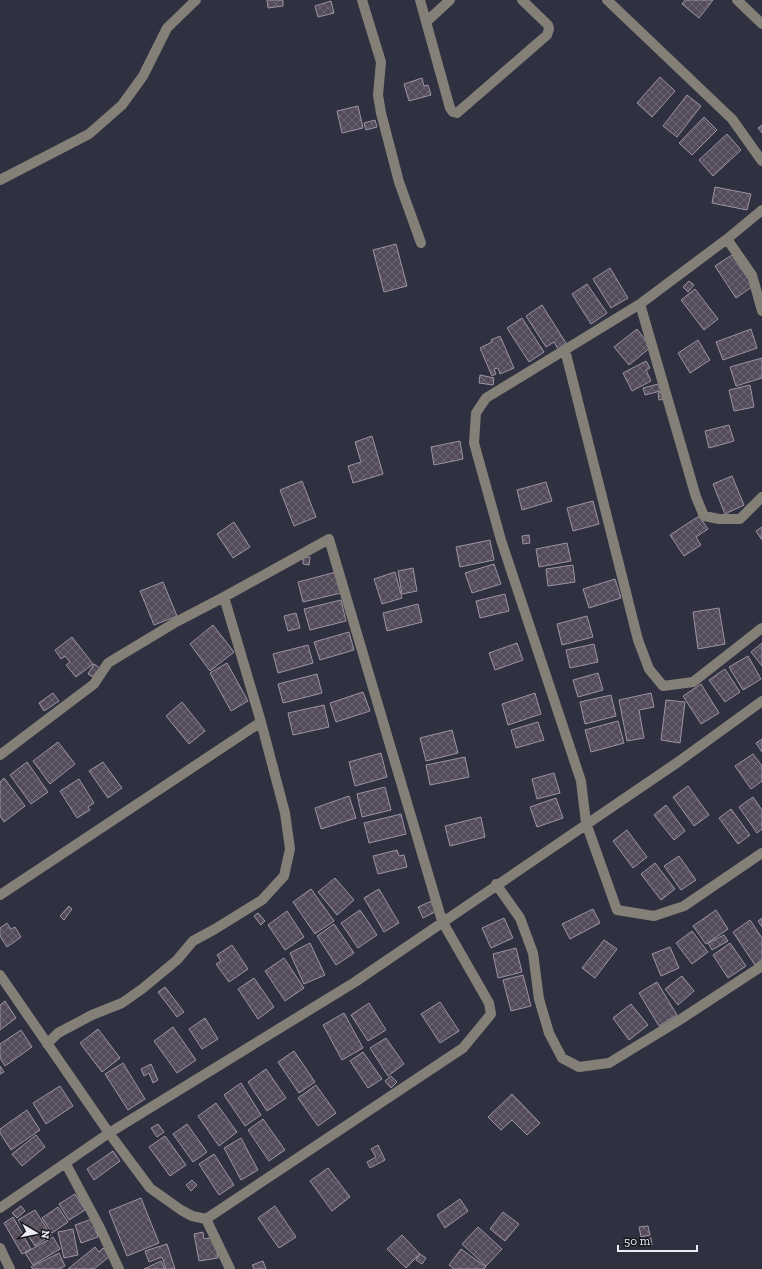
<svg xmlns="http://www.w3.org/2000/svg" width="762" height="1269" viewBox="0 0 762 1269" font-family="'Zilla Slab',serif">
  <defs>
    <pattern id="building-cross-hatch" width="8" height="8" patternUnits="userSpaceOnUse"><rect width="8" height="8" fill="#544b5a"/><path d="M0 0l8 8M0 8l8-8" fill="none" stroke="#6d6572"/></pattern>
  </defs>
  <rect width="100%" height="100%" fill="#2f3140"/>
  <path fill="url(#building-cross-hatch)" stroke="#9d93a3" d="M267 0H283V6L268 8Z
    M685 0H713L699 18 682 4Z
    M331 1 334 13 318 17 315 6Z
    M660 77 675 91 652 117 637 103Z
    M422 78 424 86 428 85 431 95 409 101 404 84Z
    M687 95 701 106 677 137 663 126Z
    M358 106 363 128 342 133 337 111Z
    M704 117 717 130 692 155 679 143Z
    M375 120 377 127 366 130 364 123Z
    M762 125V133L758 128Z
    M727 134 741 150 713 176 699 160Z
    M715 187 751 194 747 210 712 203Z
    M396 244 407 286 384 292 373 250Z
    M732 255 753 286 736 298 715 266Z
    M610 268 628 298 611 308 593 279Z
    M689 281 694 285 688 292 683 287Z
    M587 284 607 313 591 324 572 294Z
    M695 289 718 319 704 330 681 300Z
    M542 305 566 343 558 349 554 342 546 347 526 316Z
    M522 318 544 352 529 362 507 328Z
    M637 329 651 347 629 365 614 347Z
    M751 329 757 348 723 360 716 342Z
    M500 336 514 368 500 374 498 368 494 369 496 374 492 376 480 348 492 342 491 340Z
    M698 340 710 360 690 373 678 353Z
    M762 358V378L736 386 730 367Z
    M646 361 650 368 646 370 651 381 632 391 623 373Z
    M480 375 494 378 493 385 479 383Z
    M662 383 664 390 645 395 643 388Z
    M750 385 754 407 734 411 729 390Z
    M664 392 665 399 659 400 658 393Z
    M729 425 734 441 709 448 705 431Z
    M372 436 383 474 353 483 348 466 361 462 355 442Z
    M460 441 463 459 434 465 431 447Z
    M732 476 744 505 725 514 713 484Z
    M302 481 316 517 294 526 280 490Z
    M546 482 552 501 522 510 517 490Z
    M593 501 599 524 573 531 567 508Z
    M699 516 708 529 696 537 701 545 684 556 670 535Z
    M234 522 250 547 233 558 217 534Z
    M762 527V540L756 531Z
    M529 535 530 543 523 544 522 536Z
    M490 540 494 560 460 567 456 547Z
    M567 543 571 561 539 567 536 549Z
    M303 557H310L309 565 303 564Z
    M494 564 501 584 472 593 465 573Z
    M573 565 575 582 548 586 546 569Z
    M413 568 417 591 402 594 398 571Z
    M336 572 341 593 303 602 298 582Z
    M395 572 402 598 382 604 374 579Z
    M615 579 621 598 589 608 583 589Z
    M163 582 177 616 154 625 140 591Z
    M505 594 509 611 480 618 476 601Z
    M341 600 346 621 310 630 304 609Z
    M418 604 422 622 387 631 383 613Z
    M719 608 725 644 698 649 693 612Z
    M296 613 300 628 288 631 284 616Z
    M587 616 593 637 562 645 557 624Z
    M213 625 234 652 210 671 190 644Z
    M349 632 354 650 320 660 314 642Z
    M72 637 93 664 76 677 66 665 70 662 65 656 61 659 55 650Z
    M517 643 523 660 495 670 489 653Z
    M762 643V666L751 652Z
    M594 644 598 662 570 668 566 650Z
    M308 645 313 663 278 673 273 654Z
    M748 656 761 679 743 690 729 667Z
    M227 663 248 701 231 711 210 673Z
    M94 664 100 668 93 677 88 674Z
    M725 669 740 692 725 702 709 680Z
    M598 673 603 690 578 697 573 680Z
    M317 674 322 693 283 703 278 684Z
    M701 684 719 713 701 724 683 696Z
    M363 692 370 711 336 722 330 703Z
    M53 693 59 701 44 711 39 703Z
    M535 693 541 714 508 725 502 704Z
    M651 693 654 707 639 710 644 738 627 741 619 700Z
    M611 695 616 716 585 724 580 702Z
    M666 700 685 702 680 743 661 740Z
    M182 702 205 731 189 744 166 716Z
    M324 705 329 727 293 735 288 713Z
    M618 721 624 743 591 752 585 730Z
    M538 722 544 740 516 748 511 730Z
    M452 730 458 753 426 761 420 738Z
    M762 739V752L756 743Z
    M58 742 75 764 50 784 33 761Z
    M381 753 387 777 355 786 349 762Z
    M753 754 762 766V781L751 789 735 766Z
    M465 757 469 777 430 785 426 765Z
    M27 762 48 792 31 804 10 775Z
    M103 762 122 788 108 798 89 771Z
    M554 773 560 793 537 799 532 779Z
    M4 778 25 806 4 822 0 816V782Z
    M79 779 94 803 88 807 90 810 77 818 60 791Z
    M688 786 709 815 694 826 673 797Z
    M385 787 391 810 362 817 357 794Z
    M349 796 356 818 321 829 315 808Z
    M753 797 762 810V829L757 833 739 807Z
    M556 798 563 818 537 827 530 807Z
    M666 805 685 831 674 840 654 815Z
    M731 809 750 835 738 844 719 818Z
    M401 814 406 834 369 843 364 823Z
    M481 817 485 837 450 846 445 826Z
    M627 830 647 857 633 868 613 841Z
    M397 850 399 856 404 855 407 867 378 874 373 856Z
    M679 856 696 880 681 890 664 866Z
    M655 863 675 889 661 900 641 874Z
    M335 878 354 900 337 915 318 892Z
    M311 889 334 921 315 934 293 902Z
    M379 889 399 923 384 932 364 898Z
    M434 900 439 910 423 918 418 907Z
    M69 906 72 909 64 920 60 916Z
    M593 909 600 923 570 939 562 924Z
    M360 910 377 935 358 948 341 923Z
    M716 910 728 929 706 944 693 926Z
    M287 911 304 937 285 950 268 925Z
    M258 913 265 921 261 925 254 916Z
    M504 918 513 938 491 948 482 928Z
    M762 918V927L758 921Z
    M750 920 762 938V960L755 965 733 932Z
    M7 923 11 929 15 927 21 937 7 947 0 936V928Z
    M334 924 354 953 336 965 317 936Z
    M692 931 708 952 692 964 676 943Z
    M724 935 728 941 712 950 708 943Z
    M604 940 617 949 595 978 582 968Z
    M310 943 325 975 304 984 290 953Z
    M730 943 746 966 728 978 713 955Z
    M232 945 248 969 229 982 216 964 221 961 217 955Z
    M670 947 679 968 661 976 652 954Z
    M516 948 522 972 498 978 493 954Z
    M284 958 304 988 285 1001 265 971Z
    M523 975 531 1006 511 1011 503 980Z
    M682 976 694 991 678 1005 665 989Z
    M254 978 274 1007 258 1019 238 989Z
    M657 982 677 1015 659 1026 639 993Z
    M165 987 184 1012 177 1017 158 992Z
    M5 1001 16 1018 0 1030V1005Z
    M440 1002 459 1031 440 1043 421 1014Z
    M369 1003 386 1030 368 1041 351 1015Z
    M631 1004 648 1025 629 1040 613 1018Z
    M344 1013 363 1048 342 1060 323 1025Z
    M205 1018 218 1039 202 1049 189 1029Z
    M173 1027 196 1060 177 1073 154 1041Z
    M98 1029 120 1058 102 1072 80 1043Z
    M21 1030 32 1047 5 1066 0 1058V1044Z
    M386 1038 404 1064 388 1076 370 1048Z
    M294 1051 315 1082 299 1093 278 1062Z
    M363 1052 382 1079 368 1088 350 1061Z
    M123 1063 145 1099 128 1110 105 1074Z
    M151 1064 158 1080 153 1083 149 1073 144 1076 141 1069Z
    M0 1066 4 1072 0 1074Z
    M266 1069 286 1098 267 1111 248 1082Z
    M391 1076 397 1082 391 1088 385 1081Z
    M241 1083 261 1115 245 1126 224 1095Z
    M316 1085 336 1113 318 1126 298 1098Z
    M60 1086 73 1106 46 1124 33 1103Z
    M512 1094 540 1123 527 1135 512 1120 501 1130 488 1117Z
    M216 1103 237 1132 219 1146 198 1116Z
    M27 1110 40 1130 11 1150 0 1133V1129Z
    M263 1119 285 1150 269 1161 248 1130Z
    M158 1124 164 1132 157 1137 151 1128Z
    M187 1124 207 1152 193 1162 173 1134Z
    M36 1135 45 1147 22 1166 12 1154Z
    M165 1136 186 1165 170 1176 149 1147Z
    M241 1138 258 1170 241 1180 224 1148Z
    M378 1145 385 1160 370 1168 367 1162 376 1157 371 1149Z
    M113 1151 120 1161 94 1180 87 1169Z
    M214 1154 234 1185 219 1195 199 1164Z
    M328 1168 350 1197 332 1211 310 1181Z
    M192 1180 197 1185 191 1191 186 1185Z
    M75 1194 85 1210 69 1220 59 1204Z
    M141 1198 159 1243 127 1256 109 1211Z
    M460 1199 468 1211 445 1228 437 1215Z
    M21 1206 25 1211 17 1218 12 1213Z
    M275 1206 296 1237 279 1248 258 1218Z
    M58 1207 68 1222 52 1233 42 1218Z
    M35 1210 51 1235 35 1246 18 1220Z
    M503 1212 519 1224 505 1241 490 1229Z
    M13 1217 31 1249 22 1254 4 1223Z
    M92 1219 98 1237 81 1243 75 1225Z
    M648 1226 650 1235 641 1237 639 1227Z
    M478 1227 502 1249 486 1266 462 1244Z
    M73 1229 78 1255 64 1258 58 1232Z
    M203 1232 204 1239 214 1237 218 1258 199 1261 194 1234Z
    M402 1235 420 1254 406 1268 387 1249Z
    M53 1237 60 1249 33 1265 25 1253Z
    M651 1238 652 1245 646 1246 645 1239Z
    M167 1244 175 1269H166L162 1257 149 1262 145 1251Z
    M95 1247 99 1252 103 1248 110 1256 94 1269H68Z
    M461 1249 486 1267 484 1269H454L449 1265Z
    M59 1253 65 1266 60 1269H33L31 1267Z
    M420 1254 426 1258 422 1264 416 1260Z
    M161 1261 165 1269H144Z
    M263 1261 266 1269H254L252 1265Z"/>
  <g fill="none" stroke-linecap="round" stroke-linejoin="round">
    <path stroke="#848078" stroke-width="10" d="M362 0 381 62 378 95 381 113 399 182 421 243
      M420 0 450 108 453 112 457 113 547 35 549 29 548 25 522 0
      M607 0 732 119 762 161
      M737 0 762 24
      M426 22 450 0
      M0 180 89 134 122 105 143 76 167 28 196 0
      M762 210 727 239 640 304 486 398 476 413 474 443 501 540 581 781 586 823 617 910 654 916 684 906 762 853
      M727 239 752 275 762 311
      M640 304 696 497 704 516 719 519H740L762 497
      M565 350 638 640 649 669 663 686 693 682 762 628
      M0 755 94 684 108 663 176 622 224 597 261 722 0 895
      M496 884 520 918 533 953 539 999 549 1033 562 1058 579 1067 609 1063 678 1021 762 966
      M0 975 109 1133 150 1188 181 1210 192 1216 206 1219 230 1269
      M47 1044 58 1033 92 1015 122 1003 142 989 177 960 193 941 215 929 262 900 284 876 290 849 285 813 261 722
      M66 1164 100 1228 119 1269
      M0 1208 109 1133 355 982 678 762 762 701
      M206 1219 463 1048 491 1014 489 1003 442 921 329 539 224 597
      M0 1248 10 1269"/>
  </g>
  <g transform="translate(36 1233) rotate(99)" stroke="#191a20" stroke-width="3" paint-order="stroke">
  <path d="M0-3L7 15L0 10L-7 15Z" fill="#ecedf7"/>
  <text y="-6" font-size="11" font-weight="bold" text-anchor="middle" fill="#ecedf7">N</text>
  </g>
  <path d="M618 1245v6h79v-6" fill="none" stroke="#ecedf7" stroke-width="2"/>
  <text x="624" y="1245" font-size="12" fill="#ecedf7" stroke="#191a20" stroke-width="3" paint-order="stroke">50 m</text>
</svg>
